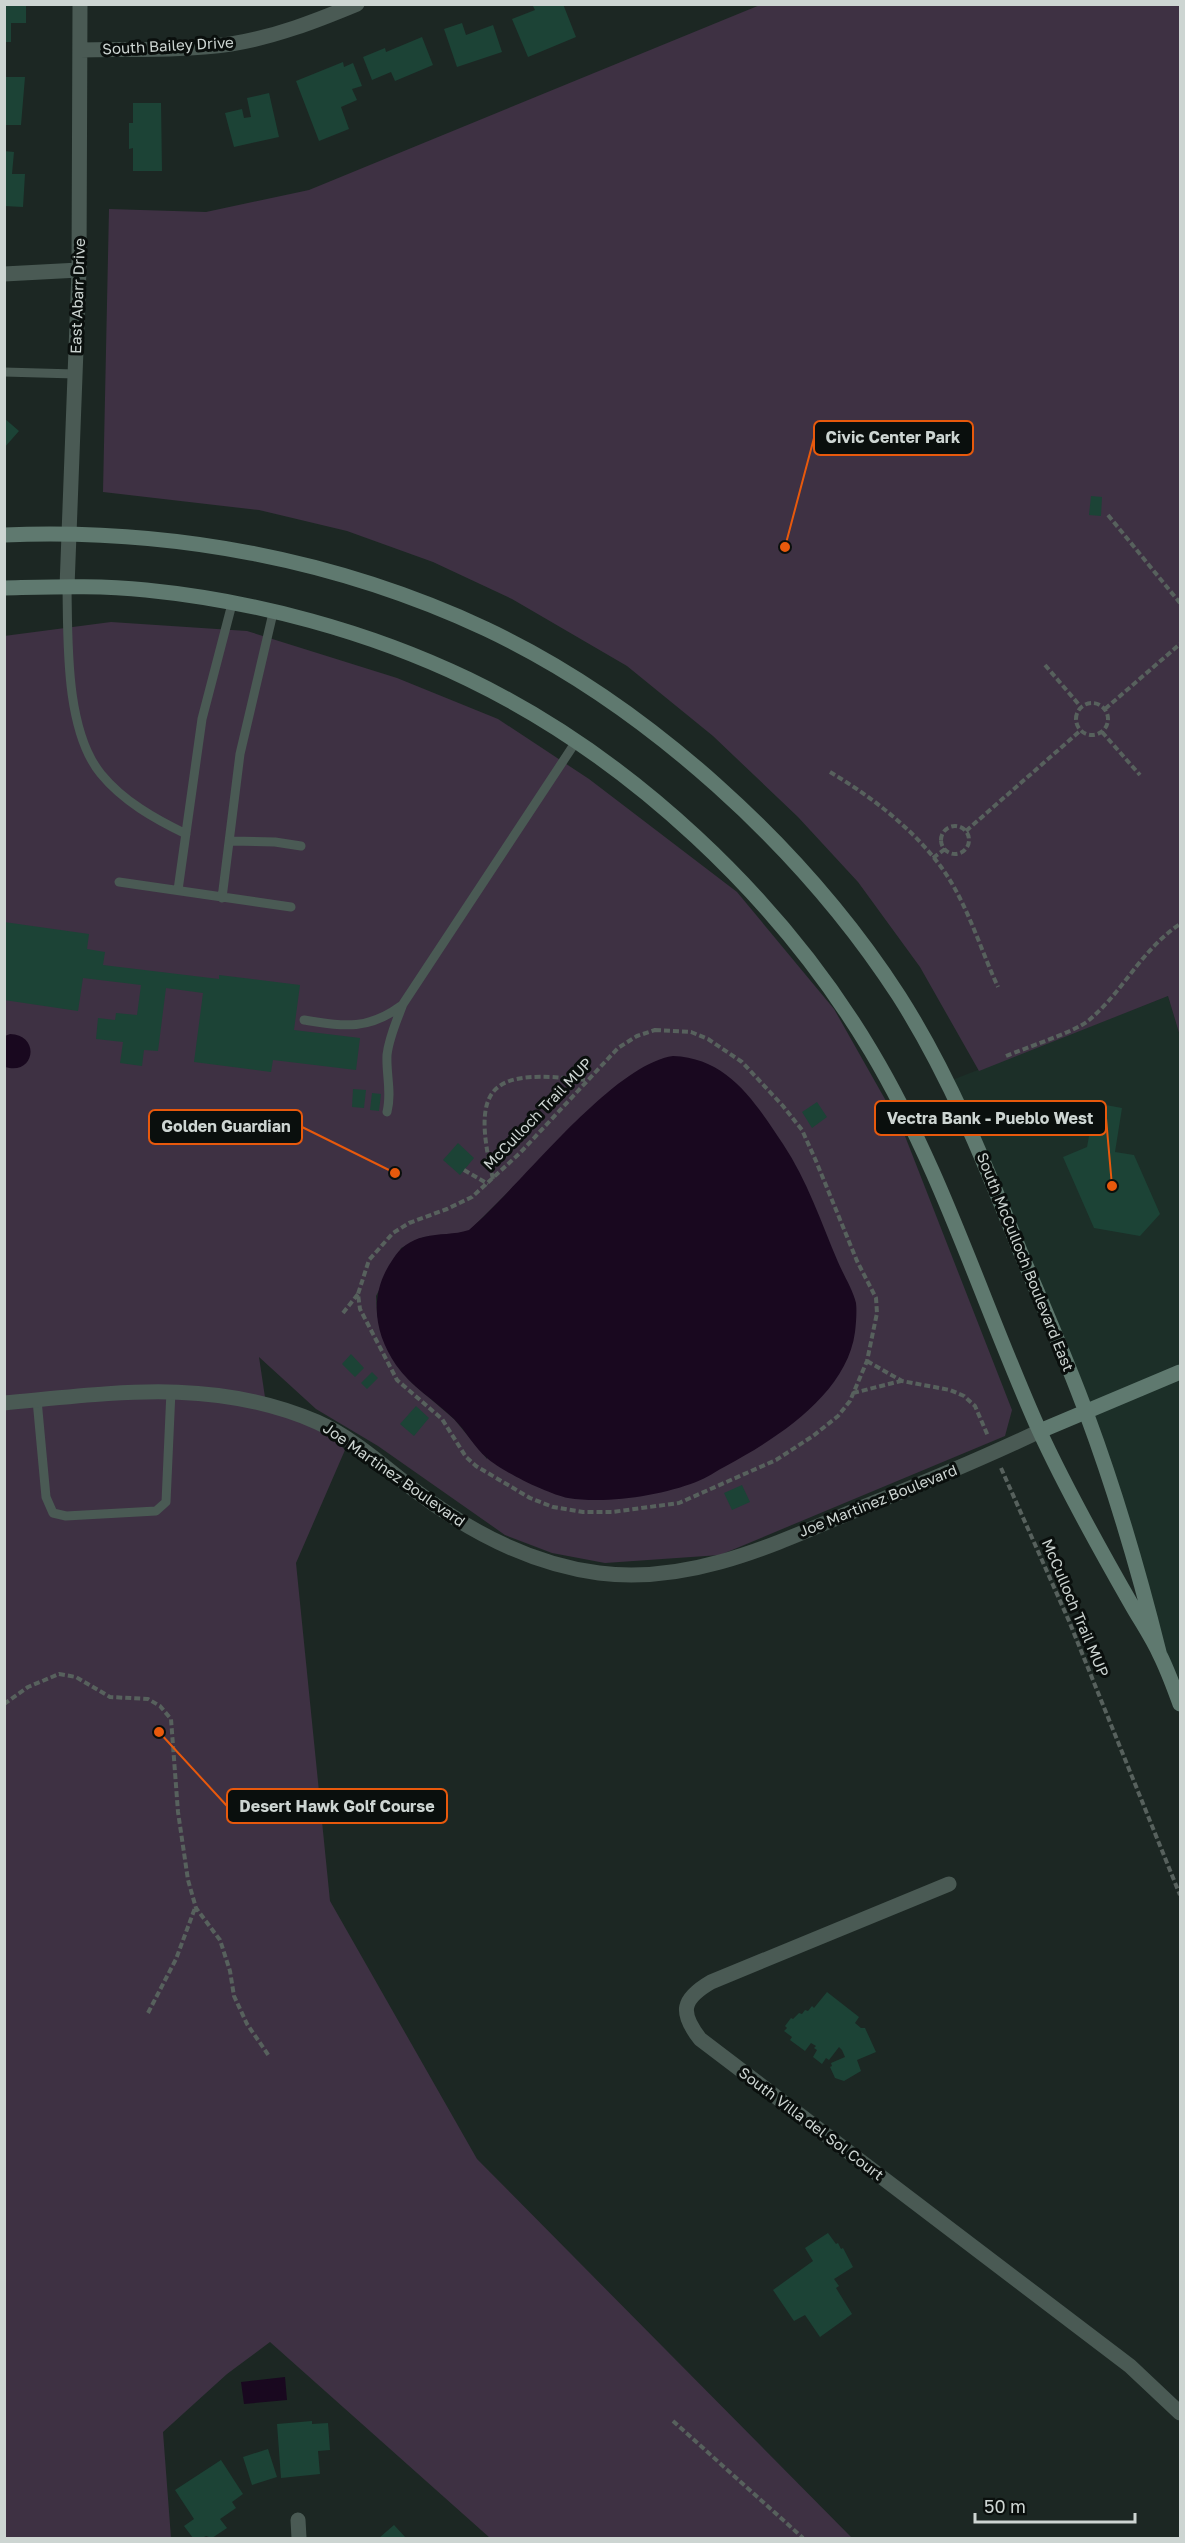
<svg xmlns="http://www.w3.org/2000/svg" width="1185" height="2543" viewBox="0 0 1185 2543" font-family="'Golos Text',sans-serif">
  <rect width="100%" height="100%" fill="#1c2723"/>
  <path fill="#1c2f28" d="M1168 996 1180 1036V1704L1127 1532 947 1082Z"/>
  <path fill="#3e3143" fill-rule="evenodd" d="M760 5H1180V1036L1168 996 979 1071 920 967 858 882 798 817 713 736 627 666 512 599 433 562 347 531 259 510 103 492 109 209 206 212 309 190Z
    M111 622 247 631 397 678 498 719 589 779 737 892 834 1009 903 1131 1012 1410 1005 1436 720 1555 605 1563 552 1553 505 1535 378 1446 316 1409 259 1357 266 1404 319 1423 345 1450 296 1563 330 1901 477 2159 852 2538H490L270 2342 227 2374 163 2432 171 2538H5L4 636ZM626 1079 487 1459 454 1419 412 1383 382 1336 377 1314 376 1296 401 1248 424 1237 455 1234 469 1231 596 1104Z"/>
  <path fill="#19081f" d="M10 1034C41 1035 35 1076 5 1067V1036Z
    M673 1056C728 1058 755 1102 783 1144 807 1180 821 1222 838 1262 843 1274 853 1290 856 1303 857 1311 856 1324 855 1332 847 1394 776 1439 726 1466 716 1471 707 1478 696 1482 660 1496 606 1504 568 1498 548 1494 501 1471 487 1458 474 1447 466 1431 454 1419 435 1400 411 1387 396 1365 373 1331 369 1293 393 1259 400 1248 410 1240 424 1237 439 1233 454 1235 469 1230 519 1188 611 1065 673 1056Z
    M285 2377 287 2400 244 2404 241 2382Z"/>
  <path fill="#1c4336" d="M4 4H26V23H11V42H4Z
    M532 4H563L576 37 528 57 512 19 535 10Z
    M462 23 466 35 493 25 502 52 457 67 444 29Z
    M422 37 433 65 395 81 391 72 372 80 363 57 385 48 386 52Z
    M343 62 344 67 353 63 362 86 352 89 357 100 341 107 349 129 319 141 296 81Z
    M4 77H25L21 125H4Z
    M269 93 279 137 234 147 225 113 242 109 244 118 251 117 247 98Z
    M133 103H161L162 171H133V148L129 149V123H133Z
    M4 151 14 152 12 174H25L23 207 4 206Z
    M4 418 19 431 4 448Z
    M1091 496 1102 497 1101 516 1089 515Z
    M4 922 89 934 87 949 105 952 103 965 219 979V975L300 985 294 1030 360 1038 356 1070 273 1060 271 1072 194 1062 203 993 166 988 158 1051 144 1050 142 1066 120 1063 123 1042 96 1039 98 1018 115 1020 116 1013 137 1015 141 985 83 978 78 1011 4 1000Z
    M353 1089 366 1090 364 1108 352 1107Z
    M372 1093 381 1094 379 1111 370 1110Z
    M817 1102 827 1117 812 1128 802 1112Z
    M1095 1103 1122 1108 1115 1152 1134 1155 1160 1214 1140 1236 1094 1228 1063 1157 1087 1147Z
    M458 1143 474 1158 460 1175 443 1160Z
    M351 1354 364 1368 355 1377 342 1364Z
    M372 1372 378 1378 367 1389 361 1383Z
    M416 1406 429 1418 414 1436 400 1424Z
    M742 1485 750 1502 732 1510 724 1493Z
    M827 1992 859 2017 855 2023 861 2028H865L876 2052 857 2060 861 2071 844 2081 835 2078 830 2067 832 2066 831 2063 845 2057 842 2050 839 2047 829 2060 826 2058 822 2064 813 2057 817 2050 814 2048 816 2046 811 2043 805 2051 790 2040 792 2037 784 2031 787 2028 785 2026 791 2018 793 2019 799 2013 802 2014 805 2010 808 2011 812 2006 814 2008Z
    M828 2233 836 2244 838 2243 841 2249 843 2248 853 2267 834 2279 839 2286 836 2288 852 2314 820 2337 805 2315 794 2321 773 2290 813 2261 805 2248Z
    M312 2421V2424L328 2423 330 2450 318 2451 320 2474 281 2478 277 2424Z
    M268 2449 277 2477 252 2485 243 2457Z
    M221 2460 243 2494 232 2502 236 2508 220 2519 227 2528 212 2538 206 2536 202 2538H193L184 2526 194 2519 175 2490Z
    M394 2525 406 2538H379Z"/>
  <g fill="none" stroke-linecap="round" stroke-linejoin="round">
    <path stroke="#57615d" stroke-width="4" stroke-dasharray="6 3" stroke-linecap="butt" d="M1108 515 1180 603
      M1045 665 1081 707
      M1076 719a16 16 0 1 1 32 0a16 16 0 1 1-32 0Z
      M1105 709 1180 644
      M1102 732 1140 775
      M830 772C872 797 915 830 944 871 968 906 980 948 998 987
      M941 840a14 14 0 1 1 28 0a14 14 0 1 1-28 0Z
      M966 831 1080 731
      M933 858 945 849
      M655 1030 691 1032 708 1039 742 1062 783 1106 802 1130 816 1161 857 1261 876 1298 877 1313 867 1361 850 1401 838 1416 813 1436 776 1460 679 1503 612 1512H583L553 1507 530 1498 476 1466 466 1457 442 1419 397 1380 360 1309 358 1294 369 1260 393 1233 409 1223 447 1209 472 1197 520 1153 618 1048 637 1036Z
      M1006 1056C1025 1048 1074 1032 1088 1021 1124 991 1140 951 1180 924
      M464 1170 488 1184
      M493 1179C470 1083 492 1069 585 1080
      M343 1313 358 1294
      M867 1361 902 1381 950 1390 964 1396 975 1406 988 1436
      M853 1393 901 1381
      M1001 1468 1069 1621 1180 1895
      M4 1704 28 1687 59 1674 76 1677 110 1697 148 1699 160 1706 171 1719 178 1812 188 1880 196 1908 220 1940 230 1971 234 1996 247 2024 269 2056
      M148 2013 176 1959 195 1908
      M673 2421 803 2538"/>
    <path stroke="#4a5a54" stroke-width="9" d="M4 372 75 374
      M67 587C68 641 65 730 101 774 123 801 155 819 186 834
      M230 841 275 842 301 846
      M119 882 291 907
      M178 890 202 719 232 604
      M222 898 240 754 273 613
      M304 1020C343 1026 367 1031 401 1006
      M387 1112C392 1092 386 1075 387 1055 389 1037 397 1020 403 1004L575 743
      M37 1400 46 1497 53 1513 66 1516 156 1511 166 1502 171 1391"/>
    <path stroke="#4a5a54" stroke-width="15" d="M80 50C130 49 181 51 231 44 275 37 316 21 357 4
      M4 274 79 270
      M67 587 79 270 80 4
      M4 1403C113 1393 213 1377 317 1422 353 1438 383 1466 413 1489 468 1531 530 1564 599 1573 692 1585 777 1543 861 1508 921 1484 981 1459 1040 1431
      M949 1884 711 1982C682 1999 679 2012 700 2039L1130 2366 1180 2413
      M298 2520 299 2538"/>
    <path stroke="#5f796f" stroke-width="15" d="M4 535C170 528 336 559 486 629 647 705 803 848 899 996 950 1076 985 1164 1020 1251 1043 1306 1067 1360 1087 1415 1116 1493 1139 1572 1159 1652
      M4 588C51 587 99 585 146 590 255 601 368 631 468 679 630 757 779 897 871 1051 942 1170 983 1305 1039 1430 1066 1489 1098 1546 1130 1602 1140 1620 1152 1637 1160 1655 1168 1671 1174 1688 1180 1704
      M1040 1431 1180 1372"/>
  </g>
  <g text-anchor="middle" stroke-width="6" stroke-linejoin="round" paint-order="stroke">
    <g font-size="15" fill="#cdd5d2" stroke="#0a0f0d">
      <text transform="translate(168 46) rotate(-3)" y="5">South Bailey Drive</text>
      <text transform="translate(78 296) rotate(-88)" y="5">East Abarr Drive</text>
      <text transform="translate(538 1114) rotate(-46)" y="5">McCulloch Trail MUP</text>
      <text transform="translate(1025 1262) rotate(68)" y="5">South McCulloch Boulevard East</text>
      <text transform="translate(394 1475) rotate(35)" y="5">Joe Martinez Boulevard</text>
      <text transform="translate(878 1501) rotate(-22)" y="5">Joe Martinez Boulevard</text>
      <text transform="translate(1075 1608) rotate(67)" y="5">McCulloch Trail MUP</text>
      <text transform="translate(811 2124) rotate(37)" y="5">South Villa del Sol Court</text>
    </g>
  </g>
  <path fill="none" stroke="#e8590c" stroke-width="2" d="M785 547L814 438M1112 1186L1106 1118M395 1173L302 1127M159 1732L227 1806"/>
  <g fill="#e8590c" stroke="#0a0f0d" stroke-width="2">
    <circle cx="785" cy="547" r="6"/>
    <circle cx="1112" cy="1186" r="6"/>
    <circle cx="395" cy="1173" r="6"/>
    <circle cx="159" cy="1732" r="6"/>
  </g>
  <g fill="#0a0f0d" stroke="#e8590c" stroke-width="2">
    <rect x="814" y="421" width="159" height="34" rx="6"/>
    <rect x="875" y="1101" width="231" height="34" rx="6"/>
    <rect x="149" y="1110" width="153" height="34" rx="6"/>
    <rect x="227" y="1789" width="220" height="34" rx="6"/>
  </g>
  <g font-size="16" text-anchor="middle" font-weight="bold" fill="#cdd5d2">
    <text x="893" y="443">Civic Center Park</text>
    <text x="990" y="1124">Vectra Bank - Pueblo West</text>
    <text x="226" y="1132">Golden Guardian</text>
    <text x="337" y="1812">Desert Hawk Golf Course</text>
  </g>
  <rect width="1185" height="2543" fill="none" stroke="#cdd5d2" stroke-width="12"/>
  <path d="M975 2513v9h160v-9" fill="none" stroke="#cdd5d2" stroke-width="3"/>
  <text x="984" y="2513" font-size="18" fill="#cdd5d2" stroke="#0a0f0d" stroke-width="4.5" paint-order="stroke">50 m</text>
</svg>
